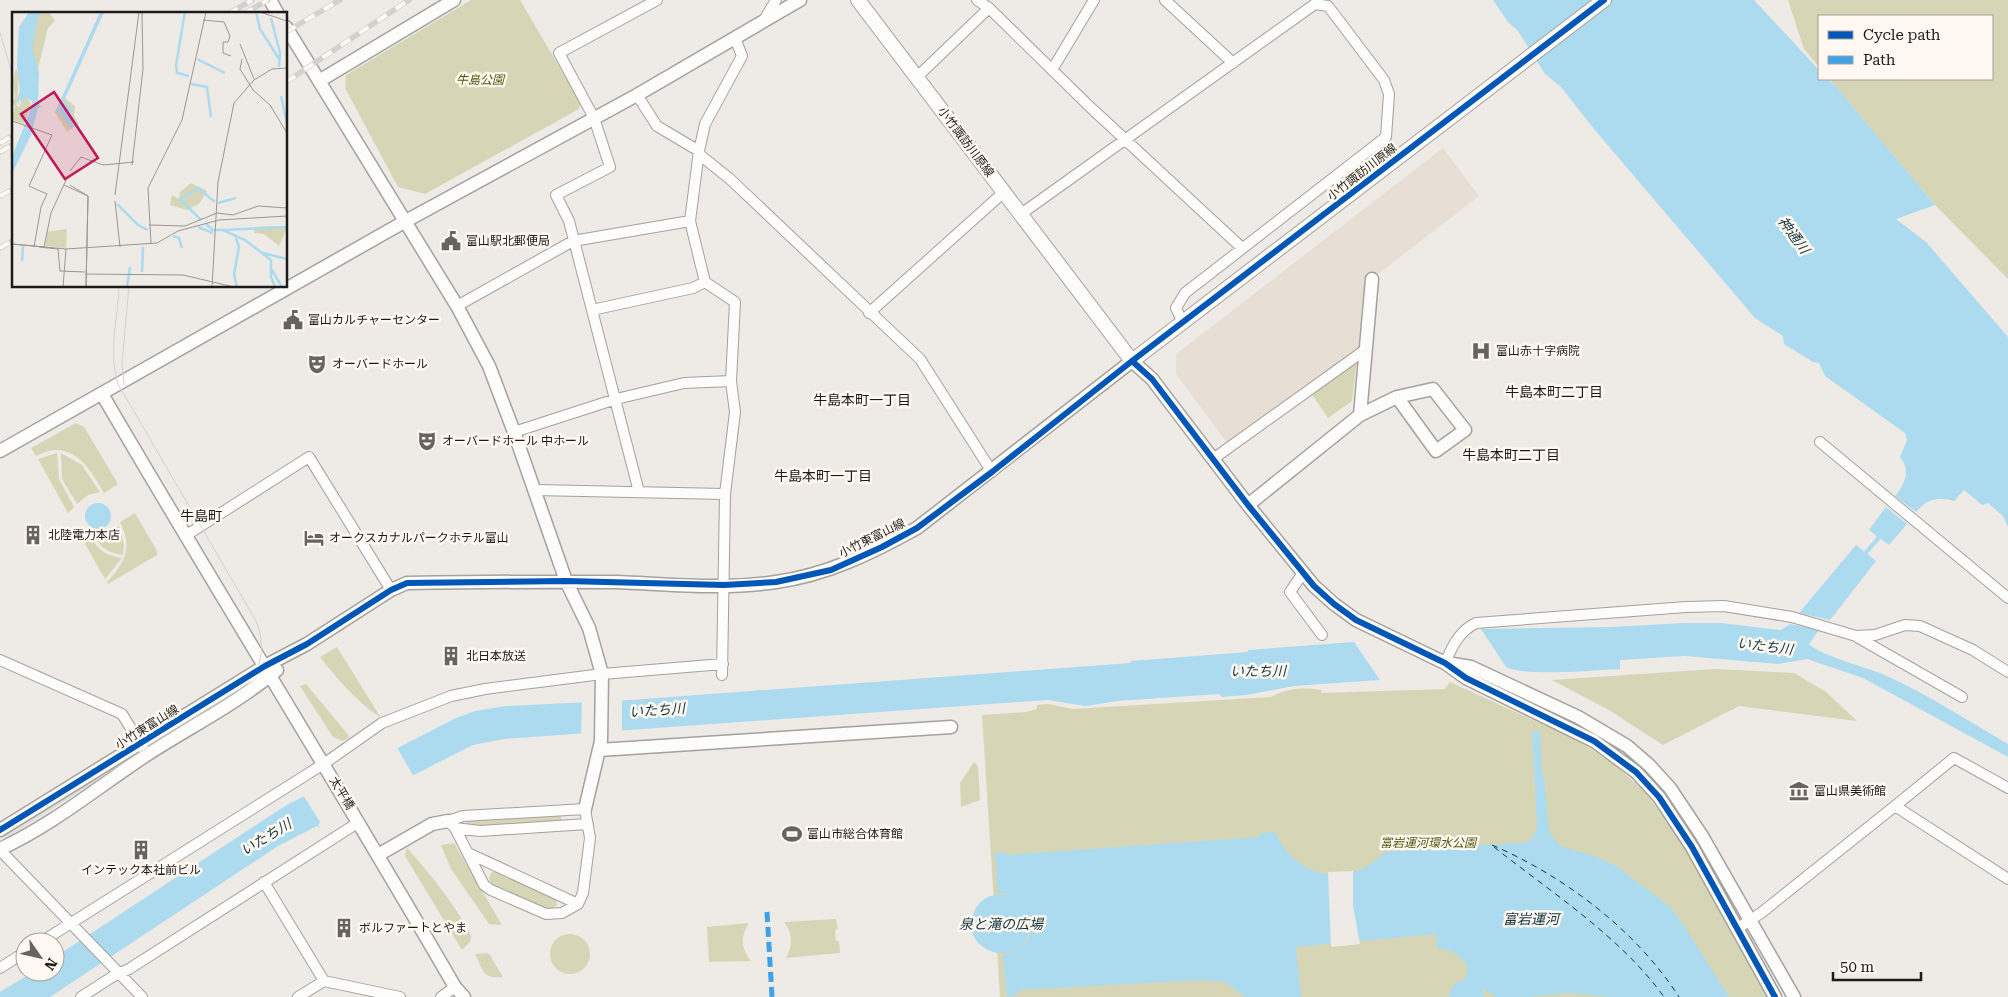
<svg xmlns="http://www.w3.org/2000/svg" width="2008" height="997" viewBox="0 0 2008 997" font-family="'Roboto Serif','Noto Sans JP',serif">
  <rect width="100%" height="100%" fill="#eeeae6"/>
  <path fill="#e7dfd5" d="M1443 148 1479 196 1364 285 1358 351 1228 444 1176 374V354Z"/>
  <path fill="#d6d6b6" d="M471 0H520L581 104 579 109 425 194 398 187 345 88 346 75Z
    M1788 0H2008V279L1935 205 1829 79H1992V16H1819V67L1804 49Z
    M1357 359 1352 401 1328 418 1311 393Z
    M76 423 84 427 118 484 104 493C89 466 70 437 36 456L31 448Z
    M57 453 59 479 74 507 68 513 38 459Z
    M61 453 82 465 100 492 88 495 77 504 62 479Z
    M135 513 157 551V555L108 584 107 582C125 563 133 547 120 522Z
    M119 526 124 545 123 555C112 553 102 550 96 539Z
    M92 538C98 551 108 556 122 558L105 579 84 542Z
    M337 647 381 718C356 701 338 680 320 657Z
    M1715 669 1794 673 1826 692 1857 721 1739 706 1663 745 1609 710 1552 680Z
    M1450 682 1579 741 1617 767 1645 792 1679 839 1769 997H1000L982 715 1026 712 1037 709V705L1048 704 1073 709 1271 697C1287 688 1304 687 1322 690L1321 693 1445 689Z
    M306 684 350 737 343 741 333 737 300 686Z
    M974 762 978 766 980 800 961 807 960 783Z
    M560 814 562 822 481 828 468 825 465 820Z
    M454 843 502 925 489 924 451 869 441 845Z
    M407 848C431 875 455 904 471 936L470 942 462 950 405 856Z
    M496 870 556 899 557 905 550 910 495 887 489 879 491 873Z
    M836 919 838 929 835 930 836 941H839L840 953 786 958C793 945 793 934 784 922Z
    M749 923C740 937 741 948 751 961L709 962 707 927Z
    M550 954a20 20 0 1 1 40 0a20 20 0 1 1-40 0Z
    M487 953 490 955 503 977C482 979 484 971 475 954Z"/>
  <path fill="#acdbef" d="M1493 0H1754L1819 70V79H1828L1837 88 1935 205 1896 219 1926 242 2008 337V527L2003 516 1988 503 1982 505 1964 490 1954 501C1938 496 1927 499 1916 512L1895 496C1905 484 1911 470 1900 457L1907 440 1905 433 1825 376 1819 363 1813 362 1784 344 1783 336 1755 318 1594 129 1561 87 1545 74 1518 31 1508 22Z
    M85 516a13 13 0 1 1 26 0a13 13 0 1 1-26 0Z
    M1886 507 1907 524 1889 545 1869 530Z
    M1856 545 1876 561 1830 620 1799 613Z
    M1683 623H1721L1781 630 1790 624 1819 630 1809 644C1823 657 1867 667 1887 676 1929 695 1968 721 2008 744V757L1863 678 1807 659 1778 664 1685 656 1620 660V669C1595 670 1524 677 1506 667L1481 629 1611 627Z
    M1354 642 1380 680 1294 686 1246 695 1222 697 1219 694 1117 701 1086 706 1047 700 504 739 473 745 451 756 318 824 320 828 317 826 278 846 50 997H0V992L33 972H55V957L285 806 456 718 475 711 506 706 630 700 1130 663 1131 661 1248 652V650Z
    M1540 731 1542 775H1544L1549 832 1560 846 1597 857 1616 866 1669 906 1683 924 1729 997H1611L1569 993 1526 997H1497L1483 989 1484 997H1449L1452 986 1467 977V964L1452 951 1437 948 1436 934 1296 947 1301 997H1245L1225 982 1201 980 1019 990 1017 995 1007 997 1003 955C1023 952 1038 933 1030 913 1036 980 950 953 976 908 983 896 996 893 1008 895L998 892 995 853 1006 852V855L1260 837V833L1275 832C1296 879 1349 890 1385 852L1529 842 1536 832 1537 825 1532 732Z"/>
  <path fill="#eeeae6" d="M622 698V733L581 736 582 700Z
    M396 746 414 777 322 825 303 795Z
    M1353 871V906L1360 944 1331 947 1328 872Z"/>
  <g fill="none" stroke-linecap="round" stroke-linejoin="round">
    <path stroke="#acdbef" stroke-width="4" d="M1863 556 1881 535"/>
    <path stroke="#133340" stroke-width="1" stroke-dasharray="6 5" stroke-linecap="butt" d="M1492 845C1564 876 1636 930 1679 997
      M1494 847C1552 893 1621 937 1664 997"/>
    <defs>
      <path id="minor" d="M977 0 989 8 1089 106 1242 248
        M1165 0 1233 63
        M764 20 776 0
        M1052 70 1094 0
        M917 77 989 8
        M637 95 657 126 699 151 700 155 730 179 920 359 992 472
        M1021 214 1315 4 1328 6 1384 80 1389 94 1386 137 1185 293 1176 308 1183 323
        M457 306 573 241 690 221
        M592 310 693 288 705 282
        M869 313 1004 192
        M514 432 616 399 684 383 731 381
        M1820 442 2008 598
        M1213 459 1365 350
        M535 490 725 494
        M639 492 569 221 556 195 610 167 594 118 559 53 657 0
        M185 536 309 457 391 590
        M1303 573 1290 592 1322 635
        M1857 637 1962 697
        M0 660 122 714 144 750
        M1445 663C1452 647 1459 631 1476 623L1686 607 1724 606 1792 617 1856 636 1875 635 1905 625 1920 626 1973 650 2008 672
        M722 675 725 494 735 412 731 381 735 302 705 282 690 221 699 151 705 124 742 56 735 38
        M1895 806 1954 758 2008 788
        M585 809 590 838 583 893 578 904 562 913 546 914 491 890 484 885 455 828 448 821 463 816Z
        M455 828 480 831 587 824
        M0 850 142 997
        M468 853 578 904
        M264 882 324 981
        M1738 928 1761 913 1895 806 2008 879
        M41 942 325 763 382 723 451 696 485 689 602 674 723 664
        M0 968 25 952
        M81 997 112 977 129 969 359 822
        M298 997 324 981 400 997
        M441 997 455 987"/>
      <path id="tertiary" d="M270 0 278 14
        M286 27 457 306 489 366 514 432 566 581 589 628 602 674 601 741 585 809
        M319 81 454 0
        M102 394C218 593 340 788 455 987L464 997
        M1360 415 1397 397 1433 389 1465 430 1436 451 1397 397
        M0 451 404 222 637 95 800 0
        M1248 505 1360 415 1372 279
        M1447 663 1471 667 1578 717 1627 746 1649 765 1670 788 1702 836 1794 997
        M599 750 951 727
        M0 830 265 666 307 644 391 590 407 583C477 582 546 581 616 582 668 584 724 590 776 582 827 575 872 553 917 528L1132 361 1152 379 1248 505 1314 586 1334 604 1356 620 1445 663 1466 678 1594 741 1636 772 1659 797 1692 847 1775 997
        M0 849C54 824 99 786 148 754 190 727 239 702 277 670
        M378 855 432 824 448 821"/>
      <path id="secondary" d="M858 0 1132 361 1604 0"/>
    </defs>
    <use href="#minor" stroke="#a4a19e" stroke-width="12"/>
    <use href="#tertiary" stroke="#a4a19e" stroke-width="15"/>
    <use href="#secondary" stroke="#a4a19e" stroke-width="16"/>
    <use href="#minor" stroke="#fcfcfb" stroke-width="10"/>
    <use href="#tertiary" stroke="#fcfcfb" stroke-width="12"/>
    <use href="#secondary" stroke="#fcfcfb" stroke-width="14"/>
    <path stroke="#d3d1d0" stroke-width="1" d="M0 33 13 76
      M124 385 122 364 129 286
      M0 841 240 689C263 673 266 645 256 621L118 384C108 352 118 319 119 286"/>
    <defs>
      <path id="rail" d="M228 14 252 0
        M243 14 268 0
        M286 32 340 0
        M286 82 409 0
        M0 143 14 135
        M0 152 14 144
        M0 196 14 189
        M0 248 14 240"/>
    </defs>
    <use href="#rail" stroke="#d3d1d0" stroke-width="5.5"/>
    <use href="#rail" stroke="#fef8f0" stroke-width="4" stroke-dasharray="11" stroke-linecap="butt"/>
    <path stroke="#3da2ea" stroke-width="5" stroke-dasharray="10 5" stroke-linecap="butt" d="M767 912 772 997"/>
    <defs>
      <path id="cycleway" d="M1132 361 1152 379 1248 505 1314 586 1334 604 1356 620 1445 663 1466 678 1594 741 1636 772 1659 797 1692 847 1775 997
        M0 830 265 666 307 644 391 590 407 583 566 581 724 585 776 582 831 570 882 547 917 528 992 472 1132 361 1604 0"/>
    </defs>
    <use href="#cycleway" stroke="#fef8f0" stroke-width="9"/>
    <use href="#cycleway" stroke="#0057b8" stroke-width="6"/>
  </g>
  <defs>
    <symbol id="civic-bare" viewBox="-9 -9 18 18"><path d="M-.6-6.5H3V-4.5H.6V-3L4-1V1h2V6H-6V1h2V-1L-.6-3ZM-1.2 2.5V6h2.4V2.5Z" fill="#666361" stroke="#fef8f0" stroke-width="2.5" paint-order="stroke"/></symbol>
    <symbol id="hospital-bare" viewBox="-9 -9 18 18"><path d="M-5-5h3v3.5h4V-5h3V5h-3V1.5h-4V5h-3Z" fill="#666361" stroke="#fef8f0" stroke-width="2.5" paint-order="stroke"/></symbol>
    <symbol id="theatre-bare" viewBox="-9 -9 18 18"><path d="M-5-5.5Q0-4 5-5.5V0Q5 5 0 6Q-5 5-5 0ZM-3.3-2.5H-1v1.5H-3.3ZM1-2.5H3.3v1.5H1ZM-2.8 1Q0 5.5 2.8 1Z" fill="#666361" stroke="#fef8f0" stroke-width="2.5" paint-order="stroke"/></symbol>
    <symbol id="building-bare" viewBox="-9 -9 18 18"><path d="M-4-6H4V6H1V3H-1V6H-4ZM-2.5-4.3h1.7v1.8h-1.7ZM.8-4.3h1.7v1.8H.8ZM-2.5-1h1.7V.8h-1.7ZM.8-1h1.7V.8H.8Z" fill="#666361" stroke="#fef8f0" stroke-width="2.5" paint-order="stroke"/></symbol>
    <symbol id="hotel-bare" viewBox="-9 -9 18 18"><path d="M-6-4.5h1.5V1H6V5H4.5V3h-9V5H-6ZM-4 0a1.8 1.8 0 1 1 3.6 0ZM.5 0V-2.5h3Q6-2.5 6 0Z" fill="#666361" stroke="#fef8f0" stroke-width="2.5" paint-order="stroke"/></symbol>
    <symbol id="museum-bare" viewBox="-9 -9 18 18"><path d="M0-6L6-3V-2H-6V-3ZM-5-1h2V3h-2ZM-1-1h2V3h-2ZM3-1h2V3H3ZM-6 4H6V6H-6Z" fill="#666361" stroke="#fef8f0" stroke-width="2.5" paint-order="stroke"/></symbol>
    <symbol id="stadium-bare" viewBox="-9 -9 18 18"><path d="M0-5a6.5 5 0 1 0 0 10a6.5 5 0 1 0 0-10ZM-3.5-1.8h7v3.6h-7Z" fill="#666361" stroke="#fef8f0" stroke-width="2.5" paint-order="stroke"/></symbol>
  </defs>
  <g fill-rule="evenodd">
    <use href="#civic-bare" x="437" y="227" width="28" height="28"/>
    <use href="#civic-bare" x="279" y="306" width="28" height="28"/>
    <use href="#hospital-bare" x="1467" y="337" width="28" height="28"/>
    <use href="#theatre-bare" x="303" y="350" width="28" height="28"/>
    <use href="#theatre-bare" x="413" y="427" width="28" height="28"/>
    <use href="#building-bare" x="19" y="521" width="28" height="28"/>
    <use href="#hotel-bare" x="300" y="524" width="28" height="28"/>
    <use href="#building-bare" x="437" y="642" width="28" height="28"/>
    <use href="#museum-bare" x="1785" y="777" width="28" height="28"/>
    <use href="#stadium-bare" x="778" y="820" width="28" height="28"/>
    <use href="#building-bare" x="127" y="836" width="28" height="28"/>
    <use href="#building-bare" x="330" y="914" width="28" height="28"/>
  </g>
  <g text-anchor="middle" stroke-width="5" stroke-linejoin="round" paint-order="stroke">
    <g font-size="12" font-style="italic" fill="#53560f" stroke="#fef8f0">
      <text x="480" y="84">牛島公園</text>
      <text x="1428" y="847">富岩運河環水公園</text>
    </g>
    <g font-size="12" fill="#1d1b19" stroke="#fef8f0">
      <text transform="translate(966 142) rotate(53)" y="4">小竹諏訪川原線</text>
      <text transform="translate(1362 172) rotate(-38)" y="4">小竹諏訪川原線</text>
      <text transform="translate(872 538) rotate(-26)" y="4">小竹東富山線</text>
      <text transform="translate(147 727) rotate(-32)" y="4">小竹東富山線</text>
      <text transform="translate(342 793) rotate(59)" y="4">太平橋</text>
    </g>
    <g font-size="12" fill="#1d1b19" stroke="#fef8f0" text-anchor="start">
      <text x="466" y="245">富山駅北郵便局</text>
      <text x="308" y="324">富山カルチャーセンター</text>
      <text x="1496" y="355">富山赤十字病院</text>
      <text x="332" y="368">オーバードホール</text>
      <text x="442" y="445">オーバードホール 中ホール</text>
      <text x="48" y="539">北陸電力本店</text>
      <text x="329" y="542">オークスカナルパークホテル富山</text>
      <text x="466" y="660">北日本放送</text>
      <text x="1814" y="795">富山県美術館</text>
      <text x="807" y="838">富山市総合体育館</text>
      <text x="141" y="874" text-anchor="middle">インテック本社前ビル</text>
      <text x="359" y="932">ボルファートとやま</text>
    </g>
    <g font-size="14" font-style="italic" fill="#133340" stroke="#fef8f0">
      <text transform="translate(1794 235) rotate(54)" y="5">神通川</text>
      <text transform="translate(1765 646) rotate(7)" y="5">いたち川</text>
      <text x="1258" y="676">いたち川</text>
      <text transform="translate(657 710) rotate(-4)" y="5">いたち川</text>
      <text transform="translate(266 837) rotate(-31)" y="5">いたち川</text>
      <text x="1531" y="924">富岩運河</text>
      <text x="1001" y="929">泉と滝の広場</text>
    </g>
    <g font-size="14" fill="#1d1b19" stroke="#fef8f0">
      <text x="1554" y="397">牛島本町二丁目</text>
      <text x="862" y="405">牛島本町一丁目</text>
      <text x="1511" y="460">牛島本町二丁目</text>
      <text x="823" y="481">牛島本町一丁目</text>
      <text x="201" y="521">牛島町</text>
    </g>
  </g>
  <g transform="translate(12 12)">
    <rect width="275" height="275" fill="#eeeae6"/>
    <path d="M37 0 43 9 36 16 26 57 20 40V26L25 7 29 1ZM4 56 7 63 5 94 8 95 11 82 19 91 12 112 0 108 3 94 0 90 3 86 1 68ZM50 84 63 94 62 104 67 112 55 120 43 100ZM179 171 195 179 187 192 175 198 158 193 160 183 167 187 168 180ZM264 214 275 216 267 234 252 222 242 221 243 215ZM55 217 54 236 33 234 35 220Z" fill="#d6d6b6"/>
    <path d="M17 0H30L25 8 20 37 27 60 26 92 30 95 26 96 19 123 0 162V145L20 94V89L13 86 11 80 12 87 9 90 7 87 8 95 5 88 8 78 5 51 7 15ZM88 0H92L52 89 60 98 58 106 64 113 59 116 47 99 43 101Z" fill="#acdbef"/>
    <path fill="none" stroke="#acdbef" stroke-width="2.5" d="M173 0 164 53 165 61 177 64M244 0 248 17 267 47M259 6 268 41 267 55M185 47 213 61M179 72 195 75 199 105M269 84 275 111M48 101 51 86 90 0M167 186 189 208M169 188 186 176 203 190M206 191 224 186M105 192 126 213 136 218M194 212 201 218H211L233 228 259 248M186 215 201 221M210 218 275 215M161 224 167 226 170 236M224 226 227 235 222 262 225 275M251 241 275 247M259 248V265L263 275M10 249 11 234M260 258 270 275M130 260 131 235M115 275 118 255"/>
    <path fill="none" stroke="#9a9794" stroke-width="1" d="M248 0 275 9M191 8 212 10 218 24 216 30H211V41L219 44M228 32 242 67M230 47 228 57 241 78 258 93 275 121M0 109 40 123 17 174 35 182 29 195 22 235M120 153 131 57 130 0M58 159 69 145 91 153 122 150M52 173 76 184 74 275M58 173 76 184 74 275M103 183 127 0M103 189 108 235M137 213 173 214 205 201 221 203 246 194 275 196M139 231 136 176 170 108 194 0M0 232 54 237M0 232 32 235 39 201 55 166M27 235 46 237 48 259 73 260M73 262 171 263 222 275M51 275 54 237 145 231 166 219 207 208 275 204M200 275 206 170 222 91 242 68 260 57 275 56"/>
    <path fill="#c2185b" fill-opacity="0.15" stroke="#c2185b" stroke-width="2.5" d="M42 80 86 146 53 167 9 102Z"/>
    <rect width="275" height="275" fill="none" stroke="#1d1b19" stroke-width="2.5"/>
  </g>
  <rect x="1818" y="15" width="175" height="65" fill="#fef8f0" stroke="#a4a09a"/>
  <rect x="1828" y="31" width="25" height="8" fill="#0057b8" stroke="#a4a09a"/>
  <text x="1863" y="40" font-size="15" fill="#1d1b19">Cycle path</text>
  <rect x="1828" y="56" width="25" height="8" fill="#3da2ea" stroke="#a4a09a"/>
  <text x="1863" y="65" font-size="15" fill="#1d1b19">Path</text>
  <g transform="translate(40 957) rotate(124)"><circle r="24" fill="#fef8f0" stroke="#a4a09a"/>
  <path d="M0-4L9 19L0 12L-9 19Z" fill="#666361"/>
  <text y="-8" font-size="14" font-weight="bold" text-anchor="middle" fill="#1d1b19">N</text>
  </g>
  <path d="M1833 972v8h88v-8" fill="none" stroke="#1d1b19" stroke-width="2.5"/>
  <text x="1840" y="972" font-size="15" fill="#1d1b19" stroke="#fef8f0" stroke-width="4" paint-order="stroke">50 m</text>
</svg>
